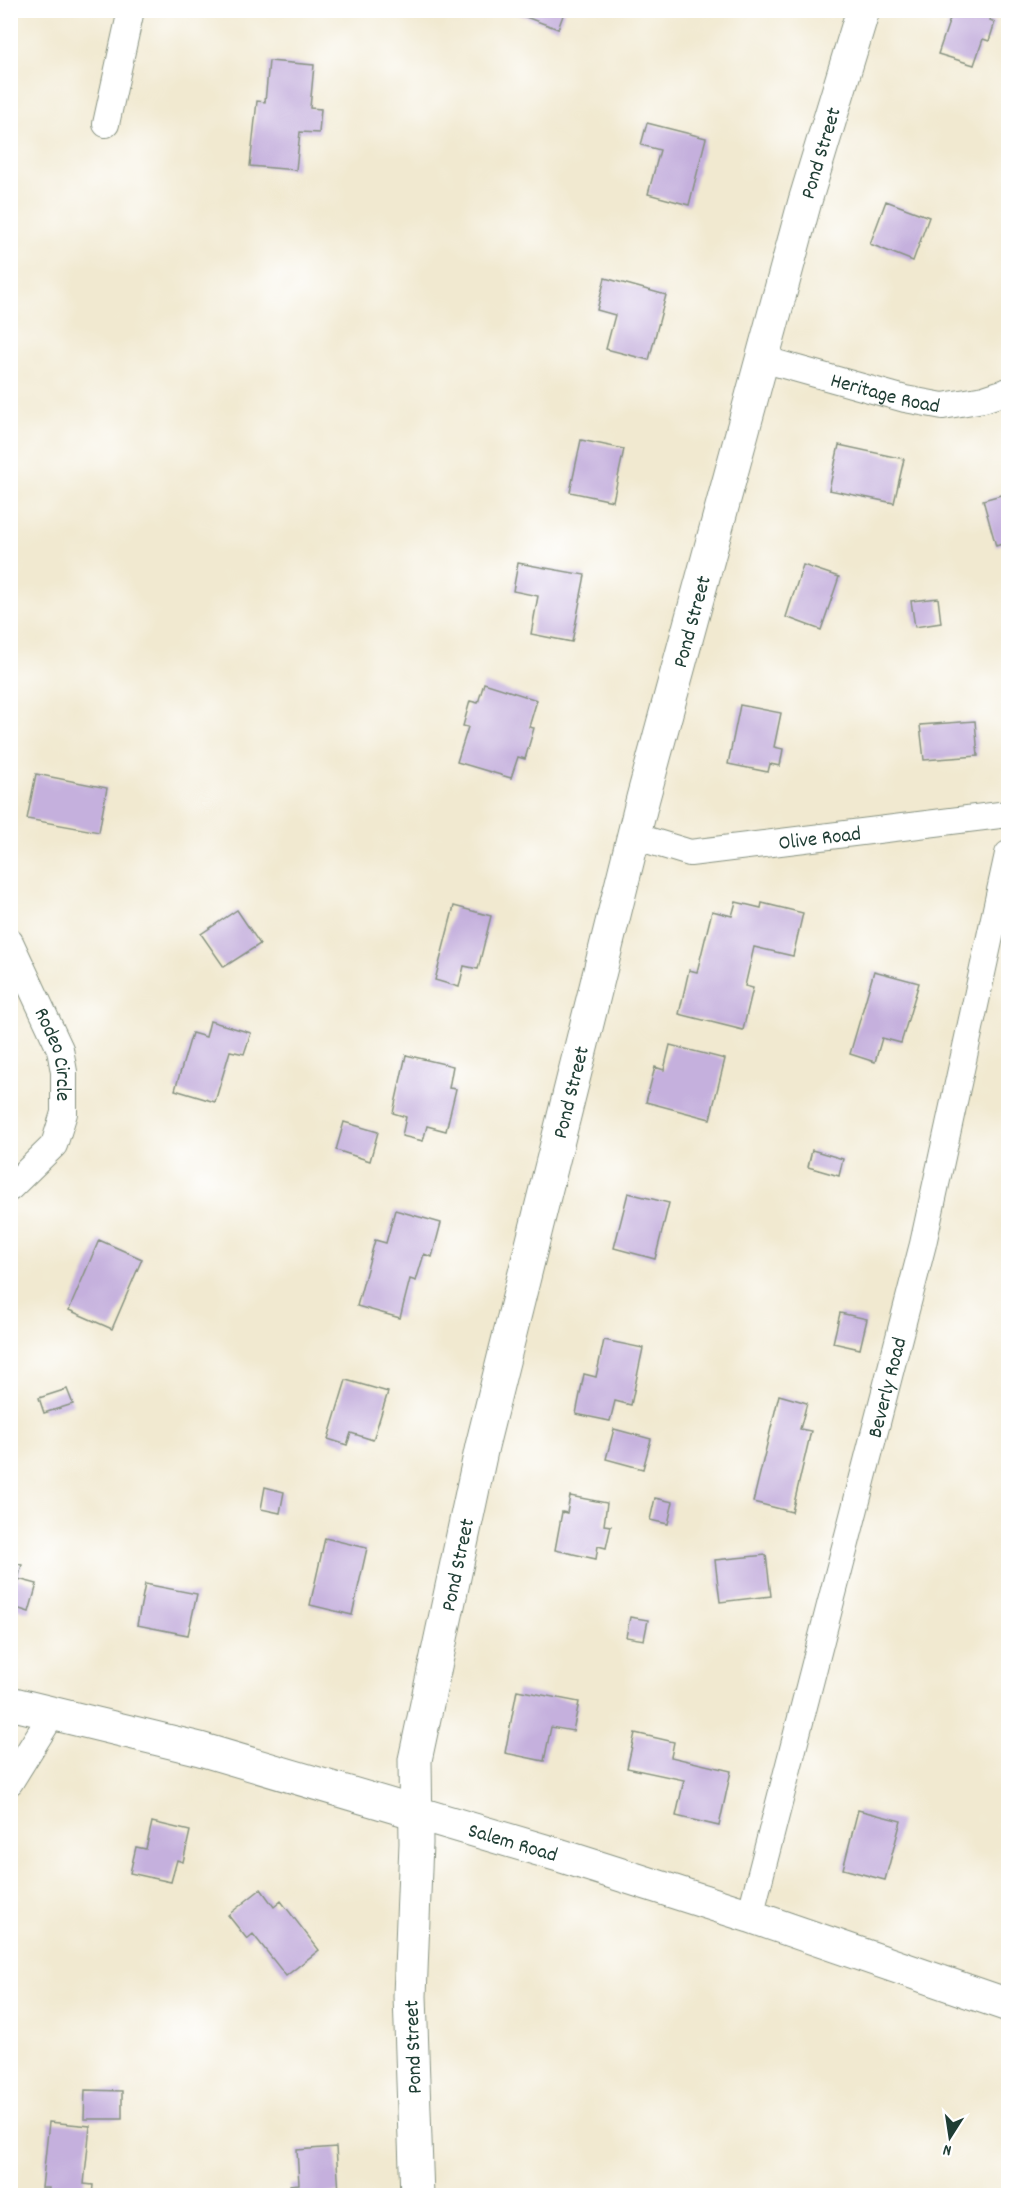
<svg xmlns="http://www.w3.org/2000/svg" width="1019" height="2206" viewBox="0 0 1019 2206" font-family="Dekko,sans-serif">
  <rect width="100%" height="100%" fill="#fff"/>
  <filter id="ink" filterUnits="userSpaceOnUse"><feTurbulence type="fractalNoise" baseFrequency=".0167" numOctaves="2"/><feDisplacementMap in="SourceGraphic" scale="12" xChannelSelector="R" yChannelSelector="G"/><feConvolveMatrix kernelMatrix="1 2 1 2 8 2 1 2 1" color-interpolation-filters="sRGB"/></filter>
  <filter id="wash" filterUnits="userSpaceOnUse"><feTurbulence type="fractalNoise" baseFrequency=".008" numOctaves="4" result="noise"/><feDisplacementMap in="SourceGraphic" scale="24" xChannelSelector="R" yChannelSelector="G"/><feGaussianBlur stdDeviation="1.35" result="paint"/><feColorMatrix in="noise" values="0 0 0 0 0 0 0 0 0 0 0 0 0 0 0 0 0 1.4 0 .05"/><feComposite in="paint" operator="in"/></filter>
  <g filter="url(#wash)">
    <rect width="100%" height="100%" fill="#f1e9d0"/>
    <g id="blocks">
      <path fill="#c5b0dd" d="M507 10H565L558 29Z
        M953 10H993L990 20 995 22 989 41 983 39 974 65 938 54Z
        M269 61 314 65 310 108 321 109 319 133 300 132 296 170 250 166 257 101 265 102Z
        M647 123 706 138 689 205 648 194 660 150 641 145Z
        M886 201 929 217 913 261 870 244Z
        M605 278 666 295 649 360 606 349 615 315 597 310Z
        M581 440 624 449 613 501 570 492Z
        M839 445 904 459 894 503 829 490Z
        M1008 493V542L996 546 983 500Z
        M518 563 585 575 572 642 531 634 538 596 513 591Z
        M803 565 839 577 821 630 786 617Z
        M938 598 941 623 915 627 911 601Z
        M484 683 537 700 529 727 534 728 525 759 518 757 511 778 457 762 468 727 463 726 470 701 478 703Z
        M740 705 781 713 774 747 783 749 780 766 770 764 768 772 728 764Z
        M975 721 978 756 924 760 920 725Z
        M36 774 107 788 99 832 27 819Z
        M736 902 761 908 762 903 803 913 793 956 754 947 745 986 753 988 743 1030 679 1014 689 970 697 972 712 911 732 916Z
        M454 906 491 916 478 969 464 966 459 987 435 980Z
        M237 910 260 944 224 967 201 934Z
        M874 971 919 983 901 1043 882 1038 875 1062 850 1054Z
        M210 1021 251 1033 244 1054 230 1051 215 1102 175 1090 192 1033 206 1037Z
        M670 1045 725 1059 710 1119 646 1102 655 1067 664 1070Z
        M406 1055 453 1066 449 1088 456 1089 446 1131 427 1126 423 1141 402 1136 406 1117 393 1113Z
        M344 1122 378 1132 370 1161 336 1150Z
        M812 1150 843 1159 839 1176 808 1167Z
        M628 1193 669 1203 655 1259 614 1248Z
        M395 1210 441 1223 432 1257 424 1254 416 1281 410 1279 400 1318 357 1306 375 1240 386 1243Z
        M99 1240 142 1259 112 1329 69 1310Z
        M840 1313 867 1319 860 1349 833 1343Z
        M604 1340 643 1348 631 1405 615 1401 610 1421 576 1414 584 1374 596 1377Z
        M346 1380 388 1392 373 1440 351 1433 347 1445 328 1439Z
        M67 1389 73 1404 44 1413 39 1398Z
        M779 1395 807 1403 800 1429 811 1431 792 1512 753 1502Z
        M614 1429 651 1439 643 1469 606 1459Z
        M265 1487 284 1492 280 1513 261 1509Z
        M570 1496 607 1503 604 1525 611 1526 606 1548 598 1546 596 1559 555 1550 562 1512 567 1513Z
        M655 1498 673 1502 668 1524 650 1520Z
        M325 1538 367 1548 352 1615 310 1605Z
        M766 1555 771 1596 720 1602 715 1560Z
        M10 1562 22 1565 18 1579 37 1584 29 1612 10 1606Z
        M145 1584 197 1594 188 1635 137 1625Z
        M630 1617 648 1620 644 1640 626 1637Z
        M517 1690 579 1702 573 1731 551 1727 544 1761 505 1753Z
        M635 1733 674 1742 671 1757 731 1771 719 1826 676 1816 684 1780 627 1768Z
        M858 1810 901 1821 885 1880 843 1869Z
        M152 1822 190 1831 183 1862 177 1860 171 1882 130 1873 136 1847 146 1849Z
        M261 1889 274 1907 281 1901 319 1950 286 1976 253 1934 247 1939 228 1915Z
        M85 2090 122 2091V2119H84Z
        M49 2122 90 2126 84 2184 93 2185 92 2196H48L49 2188H42Z
        M336 2147 339 2193 290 2196V2185L299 2184 297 2150Z"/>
    </g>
  </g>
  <g filter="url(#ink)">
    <use href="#blocks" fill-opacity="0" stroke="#889382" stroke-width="1.5"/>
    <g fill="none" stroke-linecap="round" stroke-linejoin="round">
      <defs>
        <g id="minor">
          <path d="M106 124 131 10"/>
          <path id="s1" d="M762 359 905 399 943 406 984 399 1008 391"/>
          <path id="s2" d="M634 836 690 853 1008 814"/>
          <path id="s3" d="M10 942 60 1049 64 1072V1113L54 1145 10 1188"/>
          <path d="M10 1782 53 1713"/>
          <path id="s4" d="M750 1916 923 1244 1008 854"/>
        </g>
        <g id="tertiary">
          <path id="s5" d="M417 2196 410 1996 416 1843 415 1760 482 1446 643 798 805 201 863 10"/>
        </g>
        <g id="secondary">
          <path id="s6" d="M10 1703 200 1749 562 1856 750 1916 1008 2005"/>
        </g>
      </defs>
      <use href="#minor" stroke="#889382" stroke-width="28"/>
      <use href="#tertiary" stroke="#889382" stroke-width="35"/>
      <use href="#secondary" stroke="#889382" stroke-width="35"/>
      <use href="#minor" stroke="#fff" stroke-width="26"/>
      <use href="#tertiary" stroke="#fff" stroke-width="33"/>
      <use href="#secondary" stroke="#fff" stroke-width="33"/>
    </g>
  </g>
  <g text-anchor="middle" stroke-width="4.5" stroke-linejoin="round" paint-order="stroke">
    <g font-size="21" fill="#1f3d34" stroke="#fff">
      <text dy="7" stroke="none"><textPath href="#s5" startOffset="2094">Pond Street</textPath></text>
      <text dy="7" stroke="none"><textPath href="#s1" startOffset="128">Heritage Road</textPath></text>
      <text dy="7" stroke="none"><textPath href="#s5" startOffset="1608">Pond Street</textPath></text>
      <text dy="7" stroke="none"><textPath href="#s2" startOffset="189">Olive Road</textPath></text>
      <text dy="7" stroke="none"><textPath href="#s3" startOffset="122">Rodeo Circle</textPath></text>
      <text dy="7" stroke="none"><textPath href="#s5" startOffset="1122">Pond Street</textPath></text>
      <text dy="7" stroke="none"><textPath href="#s4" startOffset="546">Beverly Road</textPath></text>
      <text dy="7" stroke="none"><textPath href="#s5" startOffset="636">Pond Street</textPath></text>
      <text dy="7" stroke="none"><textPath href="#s6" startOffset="522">Salem Road</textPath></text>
      <text transform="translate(412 2047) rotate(-92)" y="7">Pond Street</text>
    </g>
  </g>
  <rect width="1019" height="2206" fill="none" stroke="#fff" stroke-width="36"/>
  <g transform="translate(950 2137) rotate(192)" stroke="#ffffff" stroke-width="4.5" paint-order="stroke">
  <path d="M0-4.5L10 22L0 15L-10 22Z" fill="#1f3d34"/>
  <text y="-9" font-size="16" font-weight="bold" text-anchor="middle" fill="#1f3d34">N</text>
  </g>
</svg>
